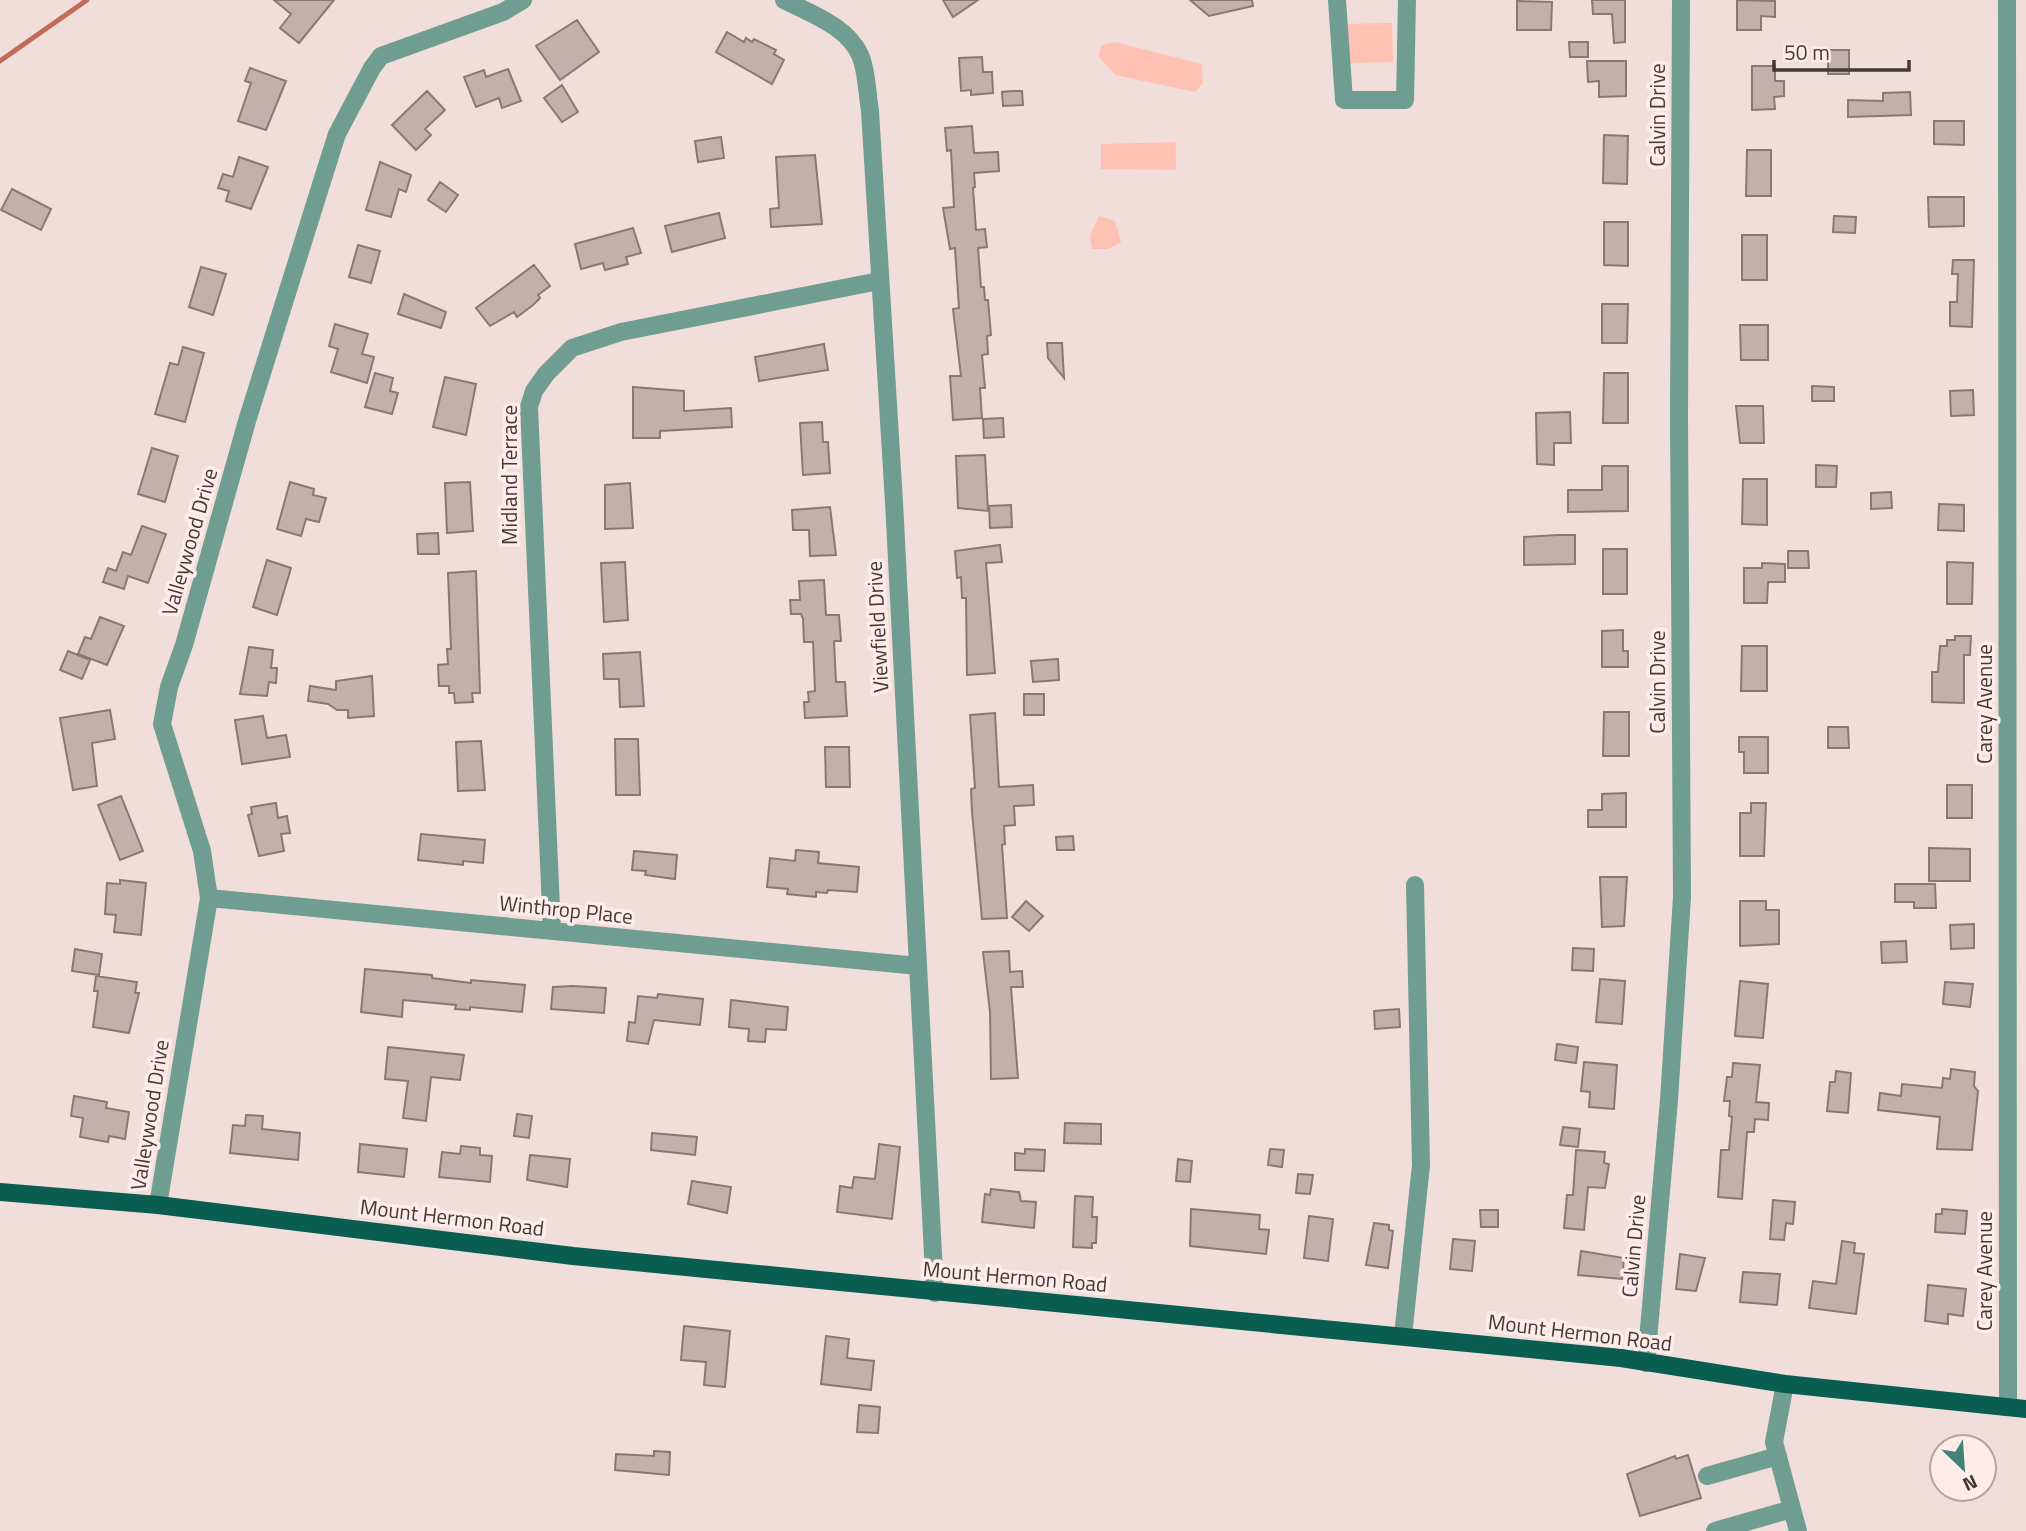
<svg xmlns="http://www.w3.org/2000/svg" width="2026" height="1531" viewBox="0 0 2026 1531" font-family="'Titillium Web',sans-serif">
  <rect width="100%" height="100%" fill="#f1deda"/>
  <path fill="#fec1b4" d="M1392 23 1393 62 1346 63 1345 24Z
    M1115 42 1202 64 1203 83 1195 92 1115 75 1098 56 1102 45Z
    M1176 142V170L1101 169V144Z
    M1099 216 1115 221 1121 242 1108 249H1092L1090 236Z"/>
  <g fill="none" stroke-linecap="round" stroke-linejoin="round">
    <path stroke="#c16c5a" stroke-width="5" d="M0 61 87 0"/>
  </g>
  <path fill="#c3b0ac" stroke="#897874" stroke-width="2" d="M274 0H334L299 43 280 28 291 14Z
    M943 0H978L953 17Z
    M1190 0H1252L1253 6 1209 16Z
    M1592 0H1625V42L1614 43 1612 14H1593Z
    M1737 0 1775 1V17L1761 16V30H1737Z
    M1517 1 1552 2 1551 30H1517Z
    M577 20 599 52 560 80 536 46Z
    M727 32 744 42 746 38 752 42 754 39 776 50 774 54 784 60 772 84 716 52Z
    M1569 42H1588V57H1570Z
    M1828 50H1849V74H1828Z
    M982 57 983 72H992L993 93 971 95V90L961 91 959 58Z
    M1587 61H1626V96L1599 97V81L1588 82Z
    M1752 66H1775V81H1784V96L1774 97 1775 109 1752 110Z
    M250 68 286 81 266 130 238 121 251 83 245 81Z
    M508 69 521 101 502 108 499 98 476 107 464 77 484 70 486 77Z
    M562 85 578 112 562 122 544 98Z
    M427 91 445 110 425 129 431 135 416 150 392 125Z
    M1012 91H1022L1023 105 1003 106 1002 92Z
    M1910 92 1911 115 1848 117V100L1883 101V93Z
    M1934 121H1964V145L1934 144Z
    M972 126 974 153 998 152 999 171 974 173 975 187 973 188 976 230 985 229 987 247 978 248 981 287H984L985 300H988L991 335 987 336 988 354 982 355 985 388H980L982 418 953 420 950 376H961L953 309 959 308 955 248 950 249 943 208 954 207 951 150 947 151 945 128Z
    M1604 135 1628 136 1627 184 1603 183Z
    M721 137 724 158 698 162 695 141Z
    M1747 150H1771V196H1746Z
    M815 155 822 224 771 227 770 209 779 208 776 157Z
    M239 157 268 167 251 209 226 201 229 191 218 188 223 174 233 177Z
    M380 162 411 175 406 192 399 189 391 217 366 210Z
    M440 182 458 195 446 212 428 200Z
    M12 189 51 209 41 230 1 210Z
    M1928 197H1964V226L1929 227Z
    M719 213 725 238 672 252 665 226Z
    M1834 216 1856 217 1855 233 1833 232Z
    M1604 222H1628V266L1604 265Z
    M633 228 641 253 626 257 628 264 605 270 603 263 581 269 575 244Z
    M1742 235H1767V280H1742Z
    M358 245 380 251 371 283 349 277Z
    M1953 260H1974L1972 327 1950 326V302H1957L1958 274H1952Z
    M534 265 550 286 538 295 540 298 533 305 517 317 514 312 490 326 476 308Z
    M201 267 226 274 213 315 189 307Z
    M404 294 446 312 441 328 398 314Z
    M1602 304H1628L1627 343H1602Z
    M335 324 368 334 362 354 374 357 367 383 331 372 338 349 329 346Z
    M1740 325H1768V360H1741Z
    M1047 343H1062L1064 378 1048 358Z
    M824 344 828 370 759 381 755 357Z
    M183 347 204 353 185 422 155 414 170 363 178 365Z
    M375 373 393 378 390 391 398 393 392 414 365 407Z
    M1604 373H1628V423H1603Z
    M445 377 476 384 466 435 433 427Z
    M1812 386 1834 387V401H1812Z
    M633 387 684 391V411L731 408 732 427 660 431V438H633Z
    M1973 390 1974 415 1951 416 1950 391Z
    M1736 406H1763L1764 443H1740Z
    M1570 412 1571 443H1554V465L1537 464 1536 413Z
    M1003 418 1004 437 984 438 983 419Z
    M822 422 823 442H828L830 473 803 475 800 423Z
    M152 448 178 456 165 502 138 494Z
    M985 455 988 511 958 508 956 456Z
    M1816 465 1837 466 1836 487H1816Z
    M1602 466H1628V511L1568 512V490H1602Z
    M1743 479H1767V525L1742 524Z
    M290 482 314 489 313 495 326 498 319 522 306 519 301 536 277 529Z
    M470 482 473 531 447 533 445 483Z
    M630 483 633 528 605 529V485Z
    M1891 492 1892 508 1871 509V493Z
    M1939 504 1964 505V531L1938 530Z
    M1011 505 1012 527 990 528 989 506Z
    M830 507 836 555 810 556 809 530H793L792 510Z
    M142 526 166 534 148 583 128 576 124 589 103 582 108 568 116 571 123 552 131 555Z
    M438 533 439 554H418L417 534Z
    M1558 535H1575V564L1524 565V537Z
    M1000 545 1002 562 986 563 995 673 967 675 966 598H962L961 577 957 578 955 551Z
    M1603 549H1627V594H1603Z
    M1788 551H1808L1809 568H1788Z
    M267 560 291 568 277 615 253 607Z
    M625 562 628 620 604 622 601 563Z
    M1947 562 1973 563 1972 604H1947Z
    M1762 563 1785 564V582H1768L1767 603H1744V568H1762Z
    M476 571 480 693H472L473 702 455 703 454 693H449V686H439L438 665 448 664 447 649H451L448 573Z
    M824 580 826 615H839L841 641H834L836 682H845L847 716 805 718 804 702H809L808 692 815 691 813 642H804L803 619 801 614H791L790 600H800L799 581Z
    M100 617 124 626 107 665 78 654 85 637 91 639Z
    M1623 630V651H1628V667H1602V631Z
    M1955 636H1971L1970 655H1964V703L1932 702V672H1938L1940 646H1947V640H1955Z
    M1742 646H1767V691H1741Z
    M249 647 273 650 271 668H277L276 683 269 682 267 696 240 694Z
    M68 651 90 660 82 679 60 670Z
    M640 652 644 706 620 707 619 679H604L603 654Z
    M1058 659 1059 680 1033 682 1031 661Z
    M372 676 374 716 348 718V710H337L328 704 308 701 310 686 336 690V681Z
    M1024 694H1044V715H1024Z
    M110 710 115 739 92 743 97 786 73 790 60 718Z
    M1604 712H1629V756H1603Z
    M995 713 999 787 1033 785 1034 805 1014 806 1015 825 1004 826 1005 844 1002 845 1007 918 982 919 972 812 971 789 975 788 970 715Z
    M263 716 267 738 286 735 290 757 242 764 235 720Z
    M1828 727H1848L1849 748H1828Z
    M1739 737H1768V773H1744V752H1739Z
    M615 739H638L640 795H616Z
    M481 741 485 790 458 791 456 742Z
    M825 747H849L850 787H826Z
    M1947 785H1972V818H1947Z
    M1626 793V827H1588V810H1602V794Z
    M121 796 143 851 120 860 98 805Z
    M276 803 278 818 287 816 290 833 281 834 284 851 259 856 248 815 252 814 251 807Z
    M1751 803H1766L1764 856H1740V813H1751Z
    M421 834 485 840 483 863 463 861V865L418 860Z
    M1073 836 1074 850H1057L1056 837Z
    M1929 848 1970 849V881H1929Z
    M796 850 819 852 818 863 859 867 857 892 828 890 827 893 816 892V897L787 894 788 889 767 887 770 858 795 861Z
    M634 851 677 855 675 879 645 875 646 871 632 870Z
    M1600 877H1627L1624 926 1602 927Z
    M120 880 146 883 141 935 114 932 116 915 105 914 107 883 120 884Z
    M1895 884H1935L1936 908H1914V902H1895Z
    M1026 901 1043 916 1029 931 1012 917Z
    M1740 901H1766V910H1779V944L1740 946Z
    M1974 924V948L1951 949 1950 925Z
    M1906 941 1907 962 1882 963 1881 942Z
    M1573 948 1594 949 1593 971 1572 970Z
    M75 949 102 954 99 975 72 971Z
    M1009 951 1010 972 1022 971 1023 987H1011L1018 1078 991 1079 990 1012 983 952Z
    M365 969 432 975V978L471 983V980L525 985 522 1012 470 1007V1010L455 1009 456 1005 403 1000 402 1017 361 1012Z
    M96 976 137 982 135 993H139L129 1033 93 1027 98 991H94Z
    M1600 979 1625 981 1622 1024 1596 1022Z
    M1740 981 1768 984 1763 1038 1735 1036Z
    M1945 982 1973 984 1970 1007 1943 1004Z
    M573 986 606 988 604 1013 551 1009 553 987Z
    M658 994 703 999 700 1025 654 1020 648 1044 627 1041 629 1022 635 1023 638 996 657 998Z
    M731 1000 788 1007 786 1030 766 1029 765 1042 748 1041 749 1029 729 1027Z
    M1399 1009 1400 1027 1375 1029 1374 1011Z
    M1557 1044 1578 1047 1576 1063 1555 1060Z
    M388 1047 464 1055 460 1080 431 1077 426 1121 403 1118 408 1081 385 1079Z
    M1584 1062 1617 1065 1614 1109 1589 1107 1590 1092 1581 1091Z
    M1733 1063 1760 1065 1756 1102 1769 1103 1768 1120 1755 1119 1754 1132H1747L1742 1199 1718 1197 1721 1150H1729L1732 1117 1729 1116 1730 1101H1724L1727 1077H1732Z
    M1951 1069 1975 1072 1974 1086 1978 1091 1972 1150 1937 1149 1940 1117 1878 1110 1880 1093 1901 1096 1902 1084 1942 1088 1943 1078 1950 1079Z
    M1836 1071 1851 1073 1848 1113 1827 1111 1830 1082H1835Z
    M74 1096 107 1102 106 1108 129 1112 125 1139 109 1136 108 1142 80 1137 83 1118 71 1116Z
    M517 1114 532 1116 529 1138 514 1136Z
    M246 1115 263 1116 262 1129 300 1133 298 1160 230 1153 233 1125 245 1126Z
    M1065 1123 1101 1124V1144L1064 1143Z
    M1563 1127 1580 1129 1578 1147 1560 1145Z
    M652 1133 697 1137 695 1155 651 1150Z
    M360 1144 407 1149 404 1177 358 1172Z
    M879 1144 900 1147 892 1219 837 1212 840 1186 852 1188 854 1177 875 1179Z
    M461 1146 480 1148V1155L492 1156 490 1182 439 1177 442 1152 460 1154Z
    M1025 1149 1045 1150 1044 1171 1015 1170V1153L1025 1154Z
    M1270 1149 1284 1150 1282 1167 1268 1165Z
    M1576 1150 1605 1152 1604 1163 1609 1164 1605 1188 1588 1187 1584 1230 1564 1228 1567 1195H1573Z
    M530 1155 570 1159 567 1187 527 1180Z
    M1178 1159 1192 1161 1190 1182 1176 1181Z
    M1298 1174 1313 1175 1310 1194 1296 1193Z
    M692 1181 731 1187 727 1213 688 1204Z
    M991 1189 1019 1192 1021 1201 1036 1202 1034 1228 982 1222 985 1194 990 1195Z
    M1075 1196 1093 1197 1092 1217H1097L1096 1243H1092V1248L1073 1247Z
    M1773 1200 1795 1202 1793 1224 1786 1223 1784 1240 1770 1239Z
    M1191 1209 1260 1215 1259 1229 1269 1230 1266 1254 1190 1246Z
    M1942 1209 1967 1211 1965 1234 1935 1232 1936 1214H1942Z
    M1480 1210H1498V1227H1481Z
    M1309 1216 1333 1219 1328 1261 1304 1258Z
    M1374 1223 1389 1225V1230L1393 1231 1388 1268 1366 1265Z
    M1453 1239 1475 1241 1472 1271 1450 1269Z
    M1842 1241 1855 1243 1854 1253 1864 1254 1856 1314 1809 1308 1813 1281 1836 1284Z
    M1581 1251 1624 1258 1622 1279 1578 1275Z
    M1680 1254 1705 1258 1696 1291 1676 1289Z
    M1743 1272 1780 1274 1777 1305 1740 1302Z
    M1928 1285 1966 1289 1963 1316 1948 1314V1324L1925 1321Z
    M684 1326 730 1331 725 1387 704 1385 706 1362 681 1360Z
    M826 1336 849 1339 847 1358 874 1361 871 1390 821 1384Z
    M859 1405 880 1407 878 1433 857 1432Z
    M654 1451 670 1452 669 1475 615 1470 616 1454 654 1456Z
    M1688 1455 1701 1498 1640 1516 1627 1474 1675 1456 1676 1459Z"/>
  <g fill="none" stroke-linecap="round" stroke-linejoin="round">
    <path stroke="#709d92" stroke-width="18" d="M784 0C811 14 847 26 860 55 867 70 867 94 870 111L894 502 935 1293
      M1337 0 1344 100H1405L1407 0
      M2007 0 2008 1407
      M209 898 918 966
      M552 931 529 407 534 391 546 374 572 348 621 332 879 281
      M158 1205 209 898 202 851 162 724 169 687 184 645 247 421 324 175 337 134 372 68 381 56 503 12 523 0
      M1403 1336 1421 1165 1415 885
      M1646 1363 1669 1100 1682 897 1679 416 1681 0
      M1785 1384 1774 1442 1798 1531
      M1707 1476 1778 1456
      M1715 1531 1792 1509"/>
    <path stroke="#095e51" stroke-width="18" d="M0 1192 158 1205 573 1256 1621 1358 1785 1384 2026 1409"/>
  </g>
  <g text-anchor="middle" stroke-width="7" stroke-linejoin="round" paint-order="stroke">
    <g font-size="21" fill="#413a38" stroke="#ffebe7">
      <text transform="translate(1658 115) rotate(-90)" y="7">Calvin Drive</text>
      <text transform="translate(510 475) rotate(-90)" y="7">Midland Terrace</text>
      <text transform="translate(190 542) rotate(-74)" y="7">Valleywood Drive</text>
      <text transform="translate(878 627) rotate(-93)" y="7">Viewfield Drive</text>
      <text transform="translate(1658 682) rotate(-90)" y="7">Calvin Drive</text>
      <text transform="translate(1985 704) rotate(-90)" y="7">Carey Avenue</text>
      <text transform="translate(566 910) rotate(6)" y="7">Winthrop Place</text>
      <text transform="translate(150 1115) rotate(-81)" y="7">Valleywood Drive</text>
      <text transform="translate(452 1218) rotate(7)" y="7">Mount Hermon Road</text>
      <text transform="translate(1634 1246) rotate(-85)" y="7">Calvin Drive</text>
      <text transform="translate(1985 1271) rotate(-90)" y="7">Carey Avenue</text>
      <text transform="translate(1015 1277) rotate(5)" y="7">Mount Hermon Road</text>
      <text transform="translate(1580 1333) rotate(7)" y="7">Mount Hermon Road</text>
    </g>
  </g>
  <g transform="translate(1963 1468) rotate(155)"><circle r="33" fill="#ffebe7" stroke="#b3a4a1" stroke-width="2"/>
  <path d="M0-5L12 26L0 18L-12 26Z" fill="#418376"/>
  <text y="-10" font-size="19" font-weight="bold" text-anchor="middle" fill="#413a38">N</text>
  </g>
  <path d="M1774 60v10h135v-10" fill="none" stroke="#413a38" stroke-width="3.5"/>
  <text x="1784" y="60" font-size="21" fill="#413a38" stroke="#ffebe7" stroke-width="5" paint-order="stroke">50 m</text>
</svg>
